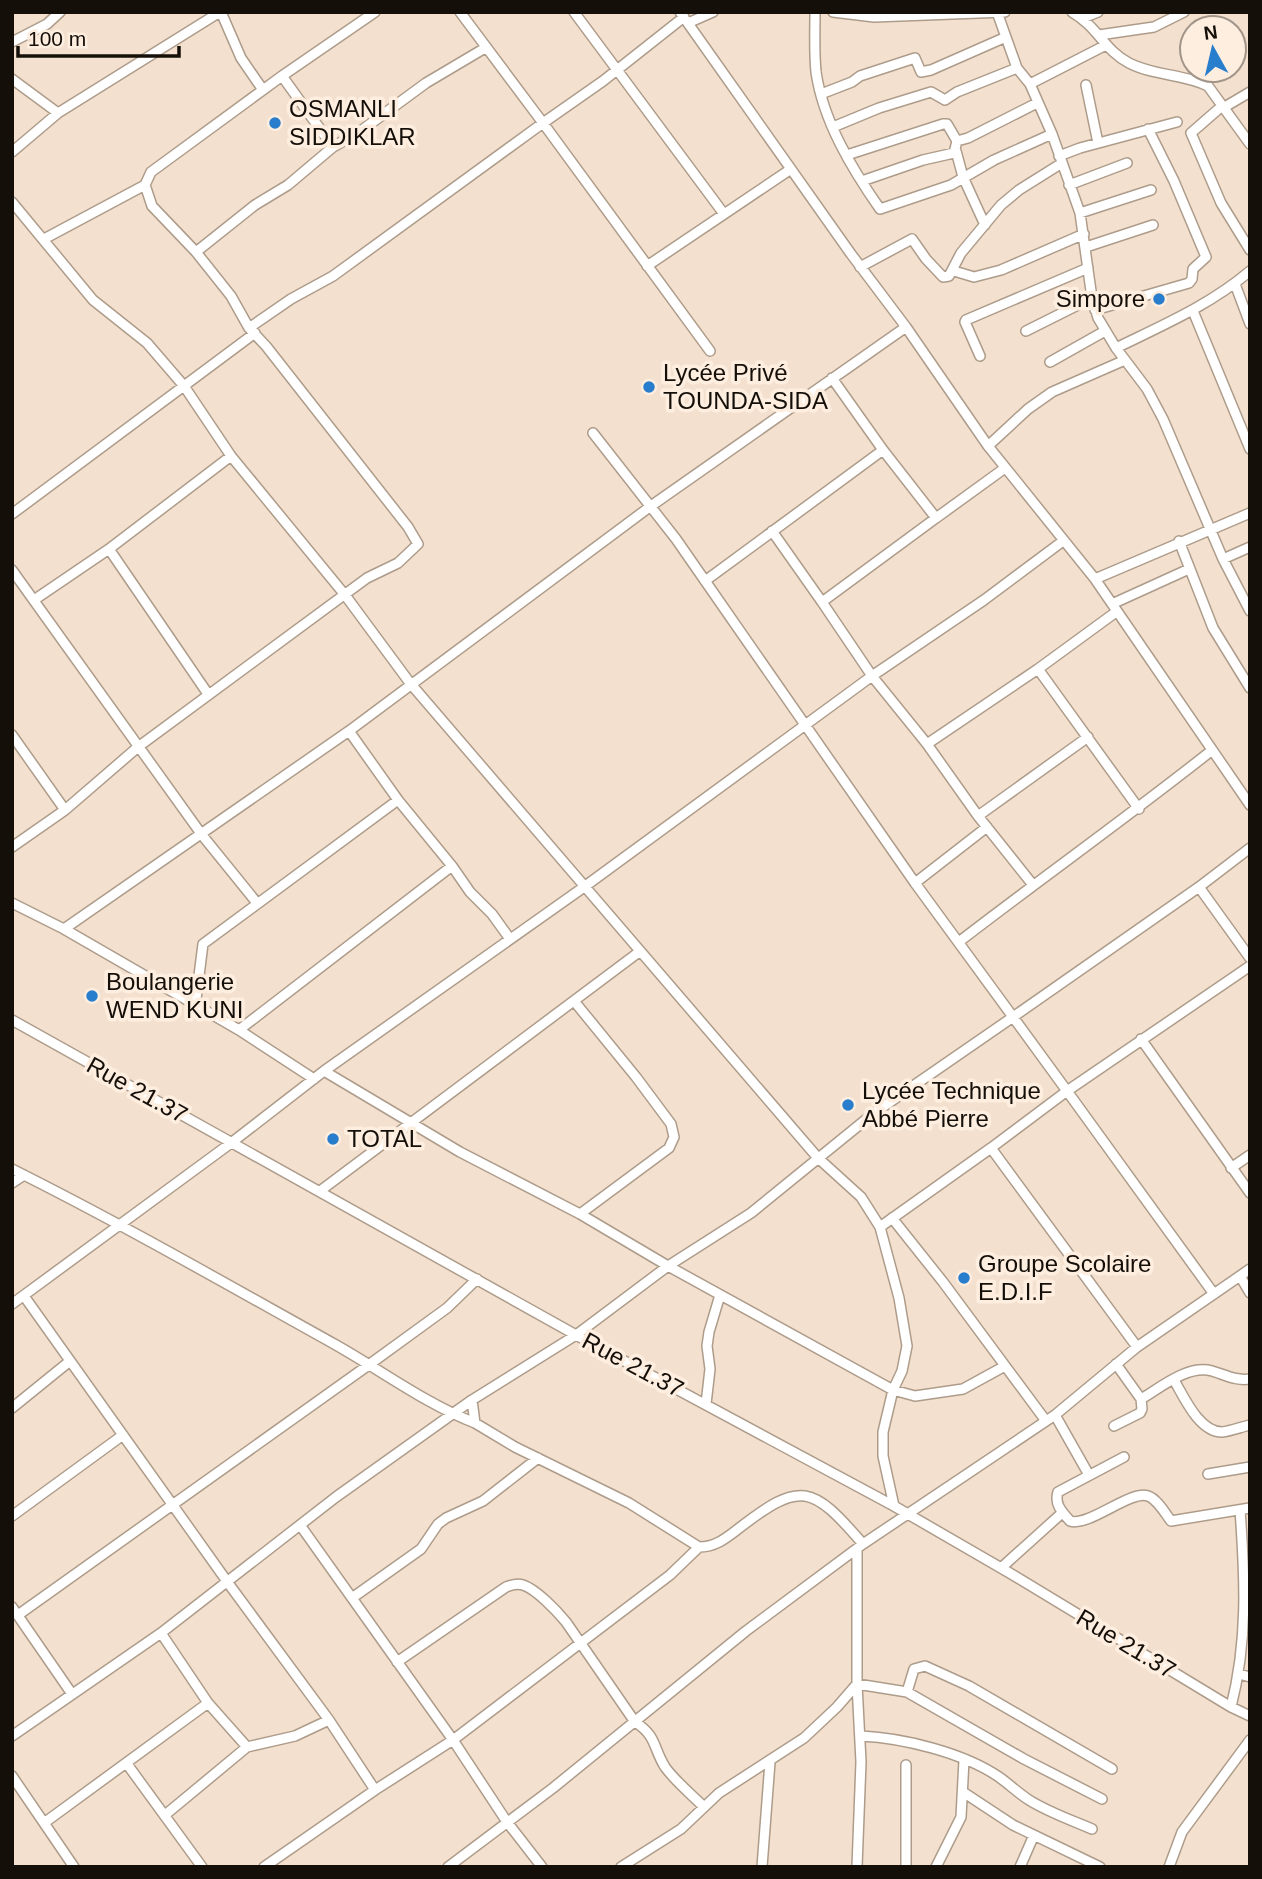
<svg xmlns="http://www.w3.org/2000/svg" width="1262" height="1879" viewBox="0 0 1262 1879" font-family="Helvetica,sans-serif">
  <rect width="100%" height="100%" fill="#f4e0ce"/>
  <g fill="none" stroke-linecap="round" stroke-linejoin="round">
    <defs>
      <path id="street" d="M221 12 241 58 263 90
        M460 12 543 123 603 81 684 17
        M574 12 724 214
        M680 12 851 254 906 327 988 446 1095 579 1250 805
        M815 12C815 31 814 53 816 72 823 121 852 169 880 209L951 185 994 160 1052 134
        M833 12 874 17 1005 12
        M997 12 1017 68 1030 84 1052 134 1080 213 1092 298 1098 318 1116 348 1147 389 1163 419 1223 559 1250 611
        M1072 12C1098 27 1104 50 1129 63 1154 76 1185 74 1208 86L1250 144
        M1083 18 1098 12
        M688 23 713 12
        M1099 35 1154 27 1184 12
        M12 42 47 24 60 12
        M12 79 58 113
        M1030 84 1106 45
        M1086 85 1098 143
        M821 94 852 82 860 76 915 58 921 72 931 70 1006 37
        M1222 106 1191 133 1221 203 1250 250
        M1223 108 1250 92
        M833 127 879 108 931 92 945 100 957 92 1017 68
        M333 147 282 76 375 12
        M956 151 963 177 985 225
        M12 152 58 113 220 12
        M847 155 943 124H947L957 141 968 138 1037 103
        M1059 156 1080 148 1177 122
        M862 181 923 160 954 153 957 141
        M1069 185 1127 163
        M12 202 93 300 147 343 184 386 231 456 345 595 410 683 818 1158 861 1197 880 1227 899 1298 907 1346 902 1371 893 1390 883 1432V1456L894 1506
        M1080 213 1151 190
        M44 239 145 185
        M1086 247 1153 225
        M196 252 255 205 288 185 333 147 362 130 426 83 485 48
        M647 266 791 169
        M860 267 912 239 926 259 943 277 949 276 961 253 1001 205 1019 190 1062 163
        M954 271 974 277 1001 270 1084 234
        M1235 284 1250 324
        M1095 310 1189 283 1192 279 1193 269 1206 257 1174 181 1148 129
        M1193 311 1250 449
        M249 328 291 299 333 276 543 123 710 351
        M1026 331 1092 298
        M1116 348C1163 325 1210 305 1250 271
        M980 356 965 322 966 320 1088 268
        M1050 362 1105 331
        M832 378 883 450 936 518 1005 468
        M988 446 1028 409 1052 392 1125 360
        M12 514 255 333
        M936 518 822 602 872 676 927 744 978 816
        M772 531 822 602
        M1179 541 1213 628 1250 688
        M109 549 208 694
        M1223 559 1250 547
        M12 570 202 835 257 903
        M1095 579 1250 513
        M705 581 883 450
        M34 600 109 549 231 456
        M1112 604 1189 569
        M1038 669 1139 809
        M349 731 398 800 452 866 470 892 492 914 510 939
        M12 735 65 810
        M927 744 1038 669 1116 612
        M12 847 65 810 138 747 367 578 398 563 418 544 408 527 266 346 249 328 231 296 196 252 152 206 145 185 151 172 282 76
        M915 883 987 827
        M1033 885 978 816 1088 737
        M1199 887 1250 958
        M12 903 64 929 239 1030 314 1079
        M64 929 349 731 651 506 906 327
        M960 941C1043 877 1129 816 1211 751
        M574 1001 636 1077 671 1124 674 1137 669 1148 580 1214
        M195 1007 203 944 398 800
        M12 1020 576 1335 894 1506 1008 1572 1231 1707 1250 1716
        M239 1030 452 866
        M1141 1039 1250 1193
        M324 1071 460 1152 580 1214 668 1266 893 1390 915 1396 963 1389 1005 1366
        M991 1148 1137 1347
        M1231 1168 1250 1155
        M12 1169C122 1224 228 1285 336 1345 382 1371 426 1404 475 1423
        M12 1183 24 1175
        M320 1191 639 952
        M892 1218 943 1282 1046 1421
        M880 1227 991 1148 1067 1091 1013 1017 1199 887 1250 848
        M1240 1276 1250 1293
        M1214 1294 1067 1091 1250 966
        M24 1296 231 1587 329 1720 375 1790 453 1740 507 1822 542 1867
        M12 1304 231 1143 324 1071 584 887 872 676 984 600 1063 541
        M1116 1364 1141 1399
        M1174 1380C1184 1397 1199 1432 1222 1432 1231 1431 1241 1427 1250 1425
        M472 1400 475 1423 515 1447 629 1503 699 1547C715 1547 725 1539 738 1529 801 1480 812 1485 863 1544
        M706 1404 710 1369 707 1346 709 1332 720 1295
        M12 1408 70 1361
        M1055 1415 1089 1475
        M1114 1426 1140 1413 1142 1409 1141 1399C1160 1388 1188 1364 1212 1371 1226 1375 1235 1381 1250 1379
        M1124 1457 1058 1492C1054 1504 1062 1512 1070 1521 1089 1527 1130 1490 1148 1496 1157 1499 1165 1513 1171 1521L1250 1508
        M1208 1474 1250 1467
        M12 1516 123 1435
        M300 1525 453 1740 670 1575 699 1547
        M1001 1568 1062 1513
        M352 1598 421 1549 438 1524 446 1518 483 1501 538 1458
        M12 1607 72 1694
        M18 1615 370 1364 447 1308 477 1279
        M161 1633 208 1703 247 1747
        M397 1662 506 1587C511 1585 517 1583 523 1585 536 1589 557 1611 566 1622L635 1722C657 1736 653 1748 665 1767 675 1781 692 1795 704 1807
        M1239 1674 1250 1677
        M907 1692 914 1669 925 1666 969 1686 1112 1769
        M1231 1707C1248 1640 1245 1578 1240 1510
        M12 1736 161 1633 336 1497 472 1400 576 1335 668 1266 751 1213 874 1113 1013 1017 915 883 676 539 593 433
        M861 1736C904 1738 964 1753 999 1777 1009 1784 1018 1793 1029 1800 1048 1812 1071 1820 1092 1829
        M127 1764 202 1867
        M906 1765V1867
        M12 1776 74 1867
        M963 1792 1013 1825 1100 1867
        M165 1815 247 1747 295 1736 329 1720
        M44 1823 208 1703
        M264 1867 375 1790
        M448 1867 553 1788 746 1631 863 1544 1055 1415 1137 1347 1250 1269
        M621 1867 681 1829 719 1793 804 1738 837 1707 857 1684 907 1692 1024 1759 1102 1799
        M762 1867 770 1762
        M857 1867 861 1762 857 1684V1550
        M936 1867 961 1817 964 1760
        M1020 1867 1034 1835
        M1169 1867 1182 1832 1250 1740"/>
    </defs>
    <use href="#street" stroke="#ae9c8b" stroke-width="12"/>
    <use href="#street" stroke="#fff" stroke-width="9"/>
  </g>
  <g fill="#287ecc" stroke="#feeee0" stroke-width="2.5">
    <circle cx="275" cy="123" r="7"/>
    <circle cx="1159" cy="299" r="7"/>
    <circle cx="649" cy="387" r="7"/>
    <circle cx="92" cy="996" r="7"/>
    <circle cx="848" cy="1105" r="7"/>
    <circle cx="333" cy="1139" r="7"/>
    <circle cx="964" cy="1278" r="7"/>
  </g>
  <g text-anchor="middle" stroke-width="7" stroke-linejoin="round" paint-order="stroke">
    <g font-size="24" fill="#150f09" stroke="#feeee0" text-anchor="start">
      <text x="289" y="117">OSMANLI<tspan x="289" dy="28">SIDDIKLAR</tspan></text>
      <text x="1145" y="307" text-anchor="end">Simpore</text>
      <text x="663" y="381">Lycée Privé<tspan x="663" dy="28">TOUNDA-SIDA</tspan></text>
      <text x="106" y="990">Boulangerie<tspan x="106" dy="28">WEND KUNI</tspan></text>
      <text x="862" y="1099">Lycée Technique<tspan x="862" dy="28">Abbé Pierre</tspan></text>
      <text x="347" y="1147">TOTAL</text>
      <text x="978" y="1272">Groupe Scolaire<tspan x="978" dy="28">E.D.I.F</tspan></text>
    </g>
    <g font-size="24" fill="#150f09" stroke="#feeee0">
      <text transform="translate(137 1090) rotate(29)" y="8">Rue 21.37</text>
      <text transform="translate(633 1365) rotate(28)" y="8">Rue 21.37</text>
      <text transform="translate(1126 1644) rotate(31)" y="8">Rue 21.37</text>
    </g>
  </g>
  <rect width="1262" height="1879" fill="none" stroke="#150f09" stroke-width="28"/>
  <g transform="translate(1213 49) rotate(352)"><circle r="33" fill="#feeee0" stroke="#a1958a" stroke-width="2"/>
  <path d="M0-5L12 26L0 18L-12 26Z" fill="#287ecc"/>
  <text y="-10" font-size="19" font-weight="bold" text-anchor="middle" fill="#150f09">N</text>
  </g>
  <path d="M18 46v10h161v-10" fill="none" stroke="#150f09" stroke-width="3.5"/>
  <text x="28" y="46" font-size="21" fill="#150f09" stroke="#feeee0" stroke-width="5" paint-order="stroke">100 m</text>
</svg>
